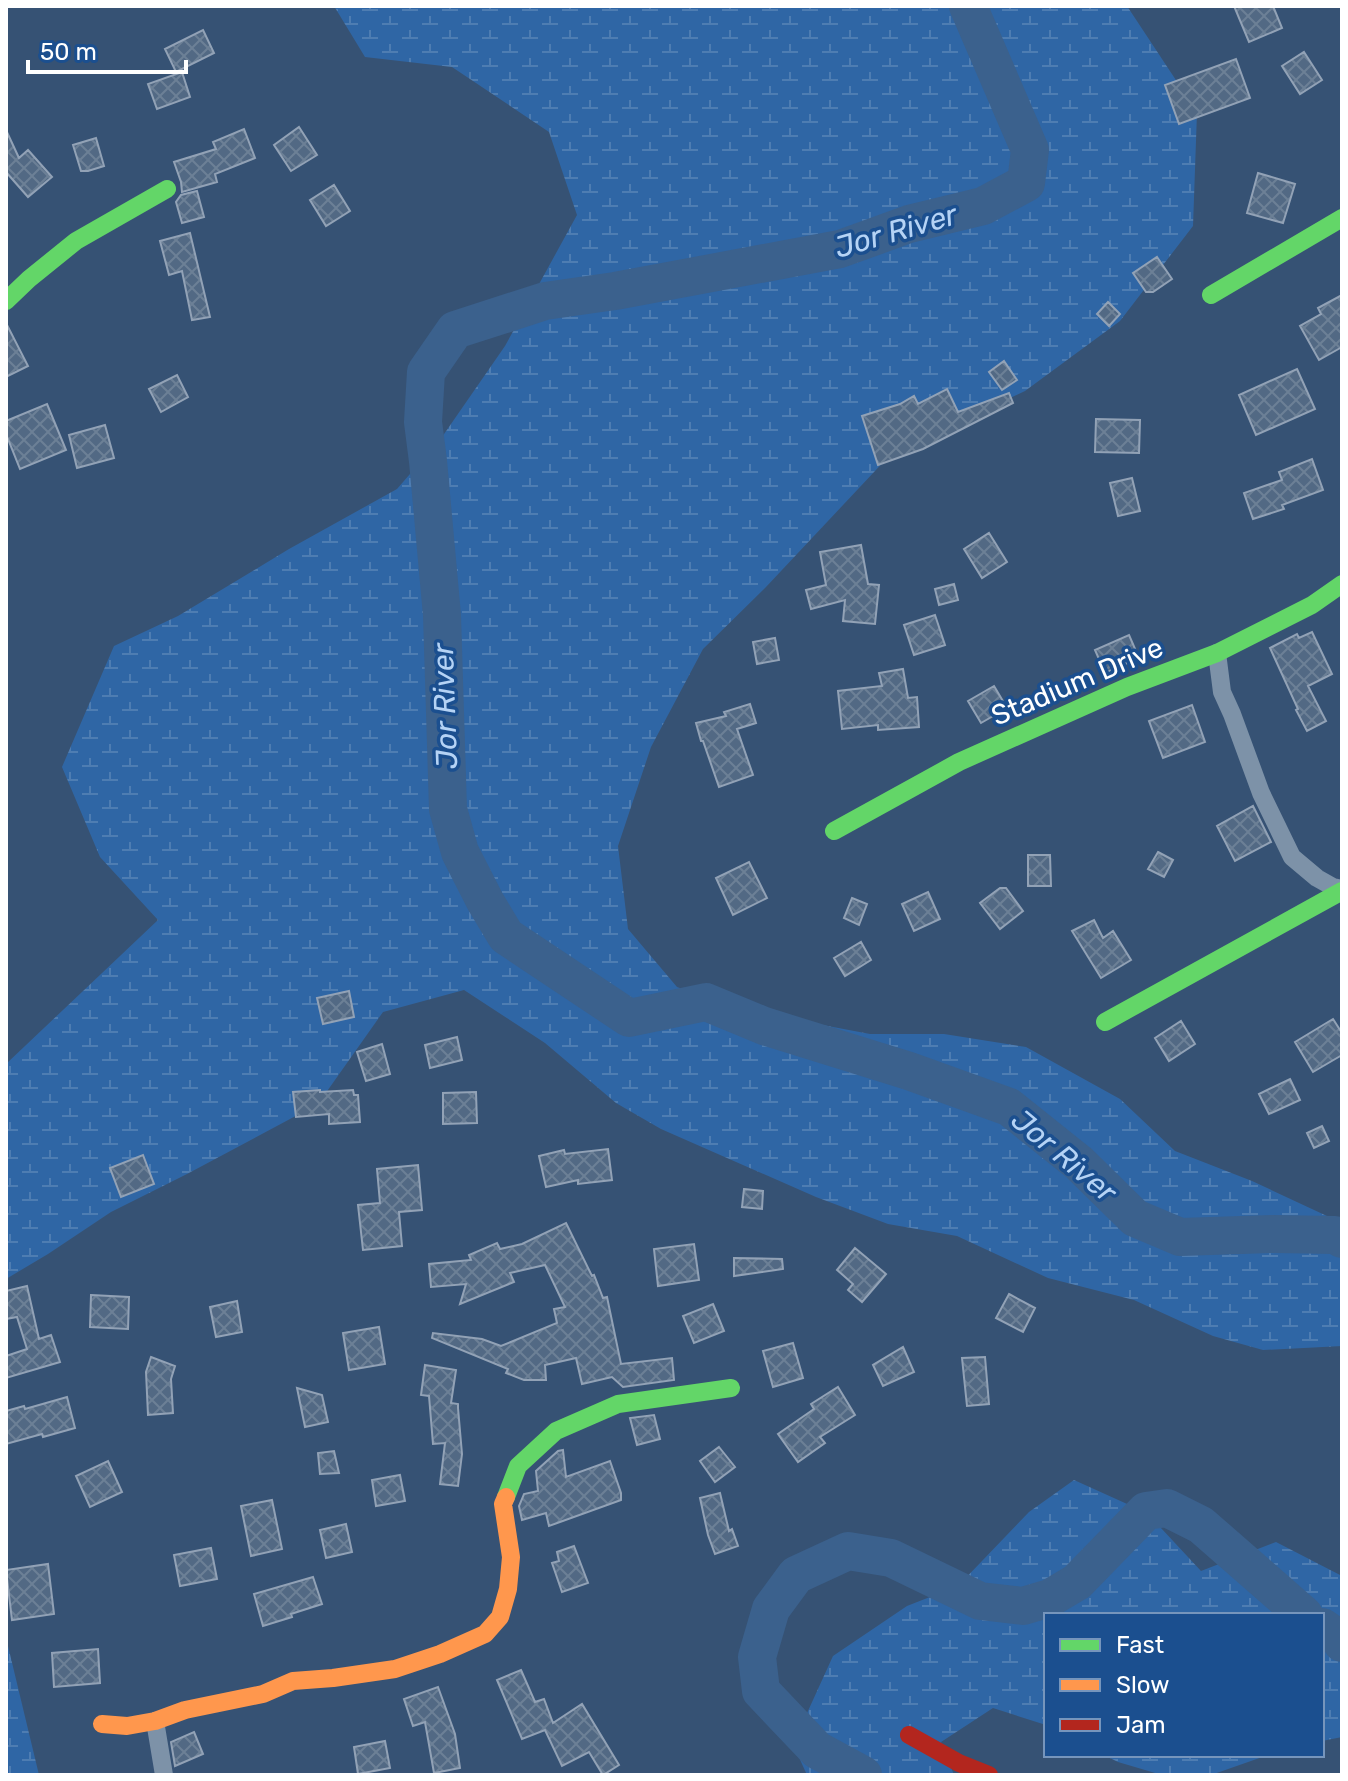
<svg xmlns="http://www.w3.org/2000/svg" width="1348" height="1781" viewBox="0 0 1348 1781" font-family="Rubik,sans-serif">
  <defs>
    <pattern id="wetland-marsh" width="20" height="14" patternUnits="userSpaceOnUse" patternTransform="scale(2)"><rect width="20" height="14" fill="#2f66a5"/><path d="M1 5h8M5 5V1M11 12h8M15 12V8" fill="none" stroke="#4e7db2"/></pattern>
    <pattern id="building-cross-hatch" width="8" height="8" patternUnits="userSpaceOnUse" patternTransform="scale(2)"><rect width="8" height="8" fill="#526984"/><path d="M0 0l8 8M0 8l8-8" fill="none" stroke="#6c8096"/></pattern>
  </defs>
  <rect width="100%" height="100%" fill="#365274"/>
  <path fill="url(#wetland-marsh)" d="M334 6H1127L1197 112 1193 226 1120 321 1025 391 890 455 766 587 703 649 651 747 618 846 628 929 677 987 738 1009 870 1034H944L1026 1047 1120 1099 1175 1151 1252 1181 1342 1223V1346L1263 1350 1213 1336 1134 1300 1048 1278 957 1236 888 1224 816 1197 661 1129 616 1103 545 1043 464 990 383 1012 318 1104 187 1174 111 1212 48 1254 6 1279V1064L158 920 100 857 62 767 114 646 178 616 289 549 397 489 442 437 505 346 577 215 549 132 452 67 365 57Z
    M1074 1480 1147 1513 1201 1571 1276 1542 1342 1576V1737L1322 1741V1615H1046V1725L993 1708 941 1742 954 1775H807L793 1744 833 1656 907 1606 958 1586 1029 1512Z
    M6 1639 8 1646 39 1775H6Z
    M1104 1755H1268L1211 1775H1162L1118 1762Z"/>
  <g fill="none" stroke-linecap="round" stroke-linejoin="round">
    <path stroke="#3b618d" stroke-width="38" d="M968 6 1030 150 1026 183 983 206 909 224 840 249 615 291 545 301 455 330 426 372 423 422 428 461 442 615 448 809 460 852 485 901 506 936 629 1018 706 1002 764 1026 909 1071 1009 1107 1079 1163 1135 1218 1180 1237 1273 1234 1335 1235 1342 1239
      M1322 1627 1341 1640 1342 1643
      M863 1775 817 1750 761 1691 757 1657 771 1609 796 1575 848 1551 891 1558 980 1601 1023 1606 1050 1598 1077 1582 1146 1511 1167 1508 1201 1525 1304 1615"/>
  </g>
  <path fill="url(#building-cross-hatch)" stroke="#92a2b6" stroke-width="2" d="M1234 6H1273L1282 28 1249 42Z
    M203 30 214 53 176 72 165 49Z
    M1304 52 1322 80 1300 94 1282 66Z
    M1236 59 1250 98 1179 124 1165 85Z
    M182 72 190 97 157 109 148 84Z
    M299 127 317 155 291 171 274 145Z
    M244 129 255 158 215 174 217 182 182 192 181 182 174 162 216 149 213 142Z
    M6 130 19 158 28 150 52 177 28 197 6 172Z
    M96 138 104 166 88 171H81L73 145Z
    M1258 173 1295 184 1283 223 1247 213Z
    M334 185 350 211 326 226 310 200Z
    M197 191 204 217 182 223 176 202 181 195Z
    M190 233 210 317 192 320 182 271 169 275 160 241Z
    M1157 257 1172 279 1153 292H1146L1133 273Z
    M1342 295V347L1319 360 1300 326 1321 314 1318 308Z
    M1108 302 1120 314 1109 326 1097 314Z
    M6 323 28 366 6 377Z
    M1004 361 1017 380 1002 390 989 372Z
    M1297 369 1315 409 1256 435 1239 395Z
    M177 375 188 397 161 412 149 389Z
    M947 389 958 412 1009 393 1013 403 923 449 878 465 862 416 900 404 914 396 918 404Z
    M47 404 66 450 20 469 6 434V421Z
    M1096 419 1140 420 1139 453 1095 452Z
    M105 425 114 458 77 468 69 435Z
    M1312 459 1323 490 1282 505 1284 509 1253 519 1244 493 1282 480 1279 472Z
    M1132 478 1140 511 1118 516 1110 483Z
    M989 533 1007 562 982 578 964 549Z
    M861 545 868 584 879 585 875 624 843 621 845 600 811 609 806 590 826 585 820 552Z
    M954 584 958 600 939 605 935 589Z
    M935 615 945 645 914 655 904 625Z
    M1312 632 1332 674 1308 686 1326 721 1307 731 1296 710 1298 709 1270 648 1297 634 1299 638Z
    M1129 635 1139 658 1105 673 1095 650Z
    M775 638 779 660 757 664 753 642Z
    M903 669 908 698 917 697 919 727 878 730V725L842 729 838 691 882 686 879 673Z
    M994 686 1007 708 981 723 968 701Z
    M750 704 756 723 737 729 753 775 719 787 703 741H701L696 723 726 716 724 712Z
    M1192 705 1205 742 1163 758 1149 721Z
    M1253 806 1271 842 1235 861 1217 826Z
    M1158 852 1173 860 1164 877 1148 869Z
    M1028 855H1050L1051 886H1028Z
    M749 862 767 898 733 915 716 878Z
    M1000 888H1006L1023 911 1000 929 980 903Z
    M928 892 940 919 914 931 902 904Z
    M852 898 867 904 859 925 844 918Z
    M1094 920 1103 938 1113 931 1131 960 1101 978 1072 931Z
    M861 942 871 960 845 976 834 958Z
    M349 991 354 1017 323 1024 317 998Z
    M1333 1019 1342 1033V1055L1313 1072 1295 1042Z
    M1181 1021 1195 1044 1169 1061 1155 1038Z
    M457 1037 462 1060 430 1068 425 1045Z
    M382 1044 390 1074 366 1081 357 1052Z
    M1290 1079 1300 1100 1269 1114 1259 1094Z
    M320 1090V1092L353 1090 354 1095H358L360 1122 329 1124V1114L296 1117 293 1092Z
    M476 1092 477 1123 443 1124V1093Z
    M1322 1126 1329 1141 1314 1148 1307 1133Z
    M608 1149 612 1180 578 1184V1180L546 1187 539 1156 564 1150 565 1154Z
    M143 1155 154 1184 121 1197 110 1168Z
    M418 1165 422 1210 399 1212 402 1246 363 1250 358 1205 380 1203 377 1169Z
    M744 1189 763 1191 762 1209 742 1207Z
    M566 1223 592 1276 594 1275 603 1298 607 1297 621 1364 672 1358 674 1380 623 1387 612 1377 582 1384 576 1358 545 1365 546 1380H524L506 1373 508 1369 432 1338 433 1333 482 1339 501 1346 557 1323 554 1309 565 1307 545 1265 510 1273 514 1282 460 1304 466 1284 431 1287 429 1264 471 1260 469 1255 497 1243 500 1249 522 1244Z
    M694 1244 699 1280 658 1286 654 1249Z
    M855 1248 886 1274 862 1302 848 1290 853 1284 837 1270Z
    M734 1258 782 1259 783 1269 734 1276Z
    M27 1286 39 1339 51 1335 60 1362 6 1378V1356L27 1349 17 1317 6 1319V1291Z
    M1009 1294 1035 1308 1023 1332 996 1318Z
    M91 1295 129 1297 128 1329 90 1327Z
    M237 1301 242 1332 216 1337 210 1307Z
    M713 1304 724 1331 694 1343 683 1316Z
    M379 1327 385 1364 349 1370 343 1333Z
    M793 1343 803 1378 773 1387 763 1351Z
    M903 1347 914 1372 883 1386 873 1365Z
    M151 1357 175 1366 171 1379 173 1413 148 1415 146 1372Z
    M985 1357 989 1404 967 1406 962 1358Z
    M425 1365 456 1370 451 1403 458 1404V1408L462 1454 458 1486 440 1484 445 1443 433 1444 429 1396 421 1395Z
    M838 1387 855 1415 820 1437 825 1443 798 1462 778 1434 814 1409 811 1404Z
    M297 1388 322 1395 328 1422 305 1427Z
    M67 1397 75 1428 43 1437 42 1434 6 1444V1411L24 1406 25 1409Z
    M654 1415 660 1439 637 1445 630 1418Z
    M719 1447 735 1467 715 1482 700 1461Z
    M563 1450 566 1477 610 1461 621 1493V1500L549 1526 546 1513 522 1520 519 1506 524 1494 538 1491 536 1471 558 1451Z
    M334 1451 339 1473 320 1474 318 1453Z
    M108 1461 122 1492 90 1507 76 1476Z
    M400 1475 405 1501 376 1506 372 1480Z
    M720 1493 729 1531 732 1529 738 1546 715 1554 708 1535 700 1498Z
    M272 1500 282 1549 251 1556 241 1506Z
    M346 1524 352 1552 326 1558 320 1530Z
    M574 1546 588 1583 562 1592 552 1563 559 1561 557 1552Z
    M211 1548 217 1579 180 1586 174 1555Z
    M48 1564 54 1614 12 1620 6 1570Z
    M313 1577 322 1604 291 1614 292 1617 263 1626 254 1594Z
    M98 1649 100 1683 54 1687 52 1653Z
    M521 1670 535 1702 544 1699 553 1723 582 1704 619 1765 603 1775 589 1752 562 1766 545 1730 522 1739 497 1680Z
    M438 1687 455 1734 460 1768 434 1773 425 1722 413 1726 404 1699Z
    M194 1732 203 1754 175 1766 171 1742Z
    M385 1741 390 1768 358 1774 354 1747Z"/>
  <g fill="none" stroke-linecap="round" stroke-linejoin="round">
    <path stroke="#7d92a8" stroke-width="18" d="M1217 653 1222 692 1232 714 1261 793 1292 857 1317 878 1333 887 1342 889
      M155 1721 164 1775"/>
    <path stroke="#63d668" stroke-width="18" d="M1211 295 1342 218
      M6 301 29 279 76 241 167 189
      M834 831 959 762 1127 687 1217 653 1312 605 1342 584
      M1105 1022 1342 891
      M506 1497 518 1466 556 1431 618 1404 731 1388"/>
    <path stroke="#ff974d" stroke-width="18" d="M102 1724 127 1726 155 1721 185 1710 263 1694 293 1681 333 1678 395 1669 440 1654 485 1634 500 1617 508 1589 511 1557 503 1504 506 1497"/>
    <path stroke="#b3261e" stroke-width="18" d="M909 1735 959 1763 989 1775"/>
  </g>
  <g text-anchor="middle" stroke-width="7" stroke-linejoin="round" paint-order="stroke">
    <g font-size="28" fill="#fff" stroke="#1b4f8f">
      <text transform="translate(1077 681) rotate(-23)" y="10">Stadium Drive</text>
    </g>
    <g font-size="30" font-style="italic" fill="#b5d3f5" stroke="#1b4f8f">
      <text transform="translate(896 231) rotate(-16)" y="10">Jor River</text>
      <text transform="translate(445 706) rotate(-92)" y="10">Jor River</text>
      <text transform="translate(1064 1156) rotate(40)" y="10">Jor River</text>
    </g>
  </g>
  <rect width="1348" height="1781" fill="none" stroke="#ffffff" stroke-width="16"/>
  <rect x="1044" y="1613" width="280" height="144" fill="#1b4f8f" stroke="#7695bc" stroke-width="2"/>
  <rect x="1060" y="1639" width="40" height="12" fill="#63d668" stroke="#7695bc" stroke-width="2"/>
  <text x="1116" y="1653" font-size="24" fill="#ffffff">Fast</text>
  <rect x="1060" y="1679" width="40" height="12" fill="#ff974d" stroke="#7695bc" stroke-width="2"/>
  <text x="1116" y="1693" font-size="24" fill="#ffffff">Slow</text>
  <rect x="1060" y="1719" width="40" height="12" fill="#b3261e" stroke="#7695bc" stroke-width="2"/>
  <text x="1116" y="1733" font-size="24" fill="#ffffff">Jam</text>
  <path d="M28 60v12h158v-12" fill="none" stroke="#ffffff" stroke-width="4"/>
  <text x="40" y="60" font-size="24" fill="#ffffff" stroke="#1b4f8f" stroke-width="6" paint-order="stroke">50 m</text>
</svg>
